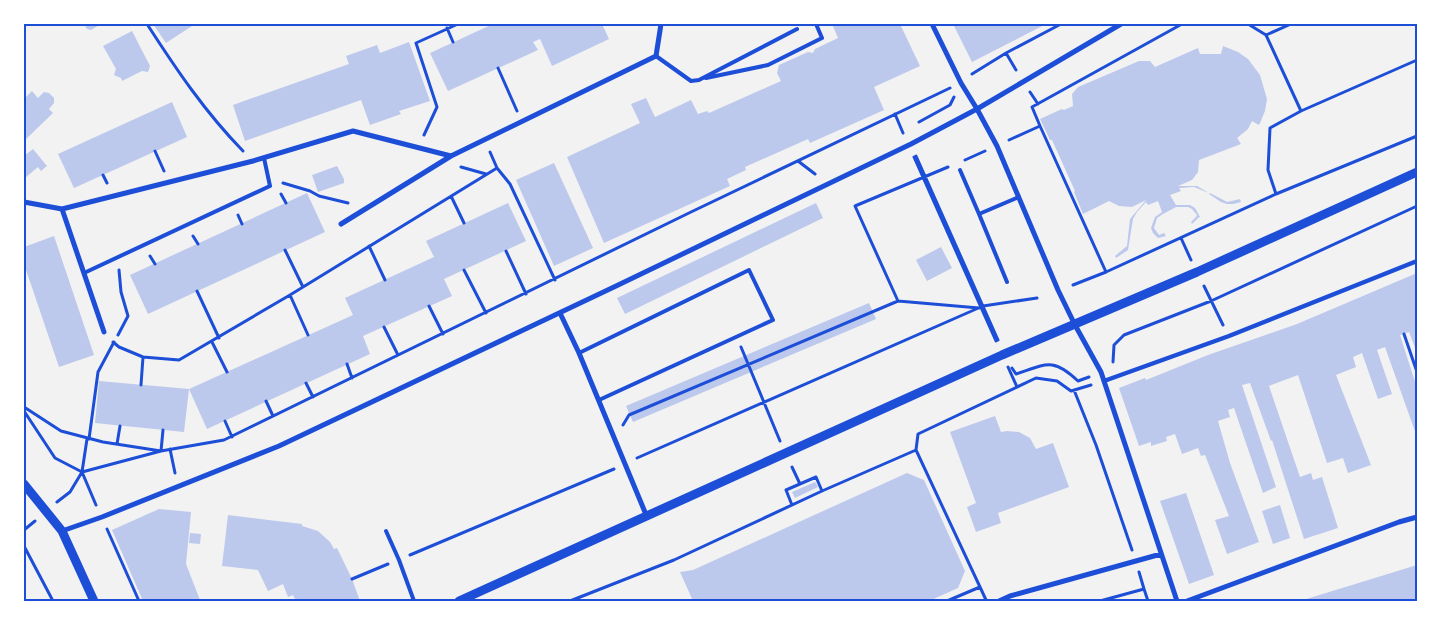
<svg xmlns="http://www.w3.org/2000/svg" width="1441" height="625" viewBox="0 0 1441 625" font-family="Raleway,sans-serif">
  <rect width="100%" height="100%" fill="#f2f2f2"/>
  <path fill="#bdc9ec" d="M84 24H101L91 30 87 29Z
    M153 24H195L166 43Z
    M493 24H602L609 39 552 66 540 39 533 42 538 50 448 91 430 53Z
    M832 24H900L920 66 874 87 884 110 810 143 808 139 745 167 746 170 727 179 730 186 604 243 567 157 640 123 631 104 646 98 655 117 691 100 698 114 707 111 709 113 781 81 777 73 779 65 808 52 813 53 815 49 838 38Z
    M953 24H1046L972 62Z
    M132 31 150 66 148 72 142 71 122 81 121 78 114 75 116 69 103 46Z
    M409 42 430 101 399 111 401 114 370 125 361 100 245 141 233 105 349 64 346 56 377 45 380 53Z
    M1223 46 1238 52 1248 59 1260 75 1267 99 1265 111 1260 123 1259 125 1252 121 1248 129 1237 138 1241 144 1199 160 1198 172 1192 180 1178 186H1197L1209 193 1194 187 1179 188 1181 191 1170 195 1176 205H1190L1195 208 1200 217 1198 218 1192 224 1191 222 1196 217 1197 215 1192 209 1188 207H1176L1163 214 1157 218 1154 228 1159 235 1164 233 1166 236 1158 238 1153 233 1151 228 1155 217 1162 212 1158 201 1148 205 1146 202 1137 212 1133 219 1128 250 1116 258 1115 256 1127 246 1130 219 1146 200 1132 207 1119 206 1109 201 1083 214 1074 192 1075 191 1052 140H1050L1040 119 1062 109 1064 110 1073 106 1072 94 1078 87 1139 61H1150L1155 67 1198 48 1200 54H1221Z
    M32 91 38 98 44 92 49 93 54 98V103L49 109 53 113 24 141V99Z
    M172 102 187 137 74 188 58 154Z
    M33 149 47 166 41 171 38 167 25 178 24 156Z
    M554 163 593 248 554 266 516 180Z
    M337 166 344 179V183L318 192 312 175Z
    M307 193 325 232 148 314 130 275Z
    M1210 193 1227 202 1240 199 1241 202 1233 204H1227L1221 202 1209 194Z
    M508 203 526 241 444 279 452 296 363 336 370 354 207 429 189 389 353 315 345 298 434 257 426 241Z
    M816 203 823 218 625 314 617 298Z
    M54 236 94 355 59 367 24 264V247Z
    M941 247 952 268 927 281 916 260Z
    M1417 273V353L1409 332 1400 335 1417 388V437L1385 347 1377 350 1392 394 1378 399 1362 353 1353 357 1356 367 1336 375 1371 465 1348 473 1343 458 1327 463 1298 375 1269 386 1300 477 1311 473 1313 480 1322 477 1338 528 1304 539 1272 440 1271 441 1250 383 1242 385 1276 487 1263 493 1234 408 1228 410 1230 417 1218 421 1230 463 1259 542 1227 554 1215 520 1229 516 1205 455 1201 456 1198 448 1182 454 1175 434 1166 437 1167 441 1151 446V442L1139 446 1119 388 1145 378 1146 380 1208 355 1297 324Z
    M869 303 876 319 633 422 626 406Z
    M99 381 189 389 184 432 95 423Z
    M995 416 1001 432 1007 431 1019 432 1030 438 1036 449 1053 443 1069 487 998 513 1001 523 976 532 967 507 976 503 950 432Z
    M907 473 924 480 965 571 958 588 929 601H693L680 572 693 570Z
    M815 482 818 487 795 498 792 492Z
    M1186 493 1214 575 1189 584 1160 501Z
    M1280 505 1290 538 1273 544 1262 511Z
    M159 509 191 512 186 564 200 600 196 601H143L112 530Z
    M228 515 302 524V526L318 531 330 542 334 549 337 548 352 579 360 601H296L293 595 288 597 283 584 268 591 258 570 222 566Z
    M190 533 201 534 200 544 189 543Z
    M1417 565V601H1300Z"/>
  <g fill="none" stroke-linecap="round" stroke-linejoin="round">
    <path stroke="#1d4ed8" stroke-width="3" d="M147 24C176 69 205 112 243 151
      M1248 24 1266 35
      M1291 24 1266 35 1301 111 1417 60
      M447 28 453 42
      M1006 53 1016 70
      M498 68 517 111
      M972 74 1006 53 1061 24
      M1030 92 1038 104
      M895 114 903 133
      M919 122 950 105 954 97
      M1040 126 1032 107 1182 24
      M424 135 437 107 416 43 458 24
      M1009 140 1040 126 1106 272 1276 194 1268 170 1270 128 1301 111
      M155 151 164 171
      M916 156 998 340
      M914 157 996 341
      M965 160 985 151
      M798 161 815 174
      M461 167 486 174
      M497 168 510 184 555 280
      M103 175 107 183
      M283 183 310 191 319 196 348 203
      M281 194 286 203
      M1276 194 1417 136
      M451 196 464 223
      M238 215 242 224
      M193 236 198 244
      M1181 238 1191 260
      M369 246 385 280
      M285 250 303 287
      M506 251 526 294
      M150 256 155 264
      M464 270 486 313
      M1073 285 1106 272
      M1204 286 1223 325
      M197 291 219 338
      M290 295 308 335
      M898 301 979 308
      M429 306 443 334
      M384 327 398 355
      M1404 334 1417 372
      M118 335 128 316 121 292 119 270
      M113 342 119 347 143 357 179 360 290 295 497 168 490 152
      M212 342 227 372
      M741 347 780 441
      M1113 362 1114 345 1124 335 1211 301 1417 206
      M347 364 352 378
      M1008 367 1017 387
      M1012 368 1016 374C1046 364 1053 357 1078 381L1089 377
      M306 383 313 397
      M141 385 143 357
      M1074 390 1096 445 1132 550
      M266 401 273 416
      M24 407 61 431 103 442 161 451 224 440 691 212 950 88
      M24 411 55 458 82 472
      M225 421 232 437
      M623 425 629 415 898 301 855 206 948 167
      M87 439 82 472 96 505
      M89 439 98 372 114 342
      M117 444 120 426
      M170 449 175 473
      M637 458 983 306 1037 298
      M792 467 800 484
      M57 502 70 492 82 472 161 451 163 430
      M792 505 786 490 816 477 822 491
      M107 529 139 601
      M24 530 35 521
      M24 546 53 601
      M410 555 614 469
      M1139 572 1144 589
      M352 579 388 564
      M980 587 986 600
      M570 601 674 560 822 491 916 450
      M947 601 980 587 916 450 918 434 1036 378 1057 381 1071 391 1091 385
      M1100 601 1144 589 1148 601"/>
    <path stroke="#1d4ed8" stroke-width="4" d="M656 56 691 81 699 80 797 29
      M706 78 768 65 822 38 816 24
      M960 170 979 214
      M84 273 270 186 264 158
      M1007 282 979 214 1019 197
      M579 353 749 270 773 320 599 400
      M386 531 399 560 414 601"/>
    <path stroke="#1d4ed8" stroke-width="4.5" d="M1104 381 1229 336 1417 261"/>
    <path stroke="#1d4ed8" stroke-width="5" d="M932 24 961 83 977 109 997 146 1058 290 1075 325 1101 372 1177 601
      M451 156 656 56 661 24
      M24 202 62 209 253 161 353 131 451 156 341 224
      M62 209 104 332
      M560 313 579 353 647 517
      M62 531 102 517 279 446 614 287 911 144 977 109 1121 24
      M999 601 1010 596 1161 554
      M1187 601 1399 522 1417 517"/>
    <path stroke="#1d4ed8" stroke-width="9" d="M24 484 62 531 94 601
      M459 601 1002 355 1197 272 1417 172"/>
  </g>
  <rect width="1441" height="625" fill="none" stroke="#ffffff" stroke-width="50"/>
  <rect x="25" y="25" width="1391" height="575" fill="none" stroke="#1d4ed8" stroke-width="2"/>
</svg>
